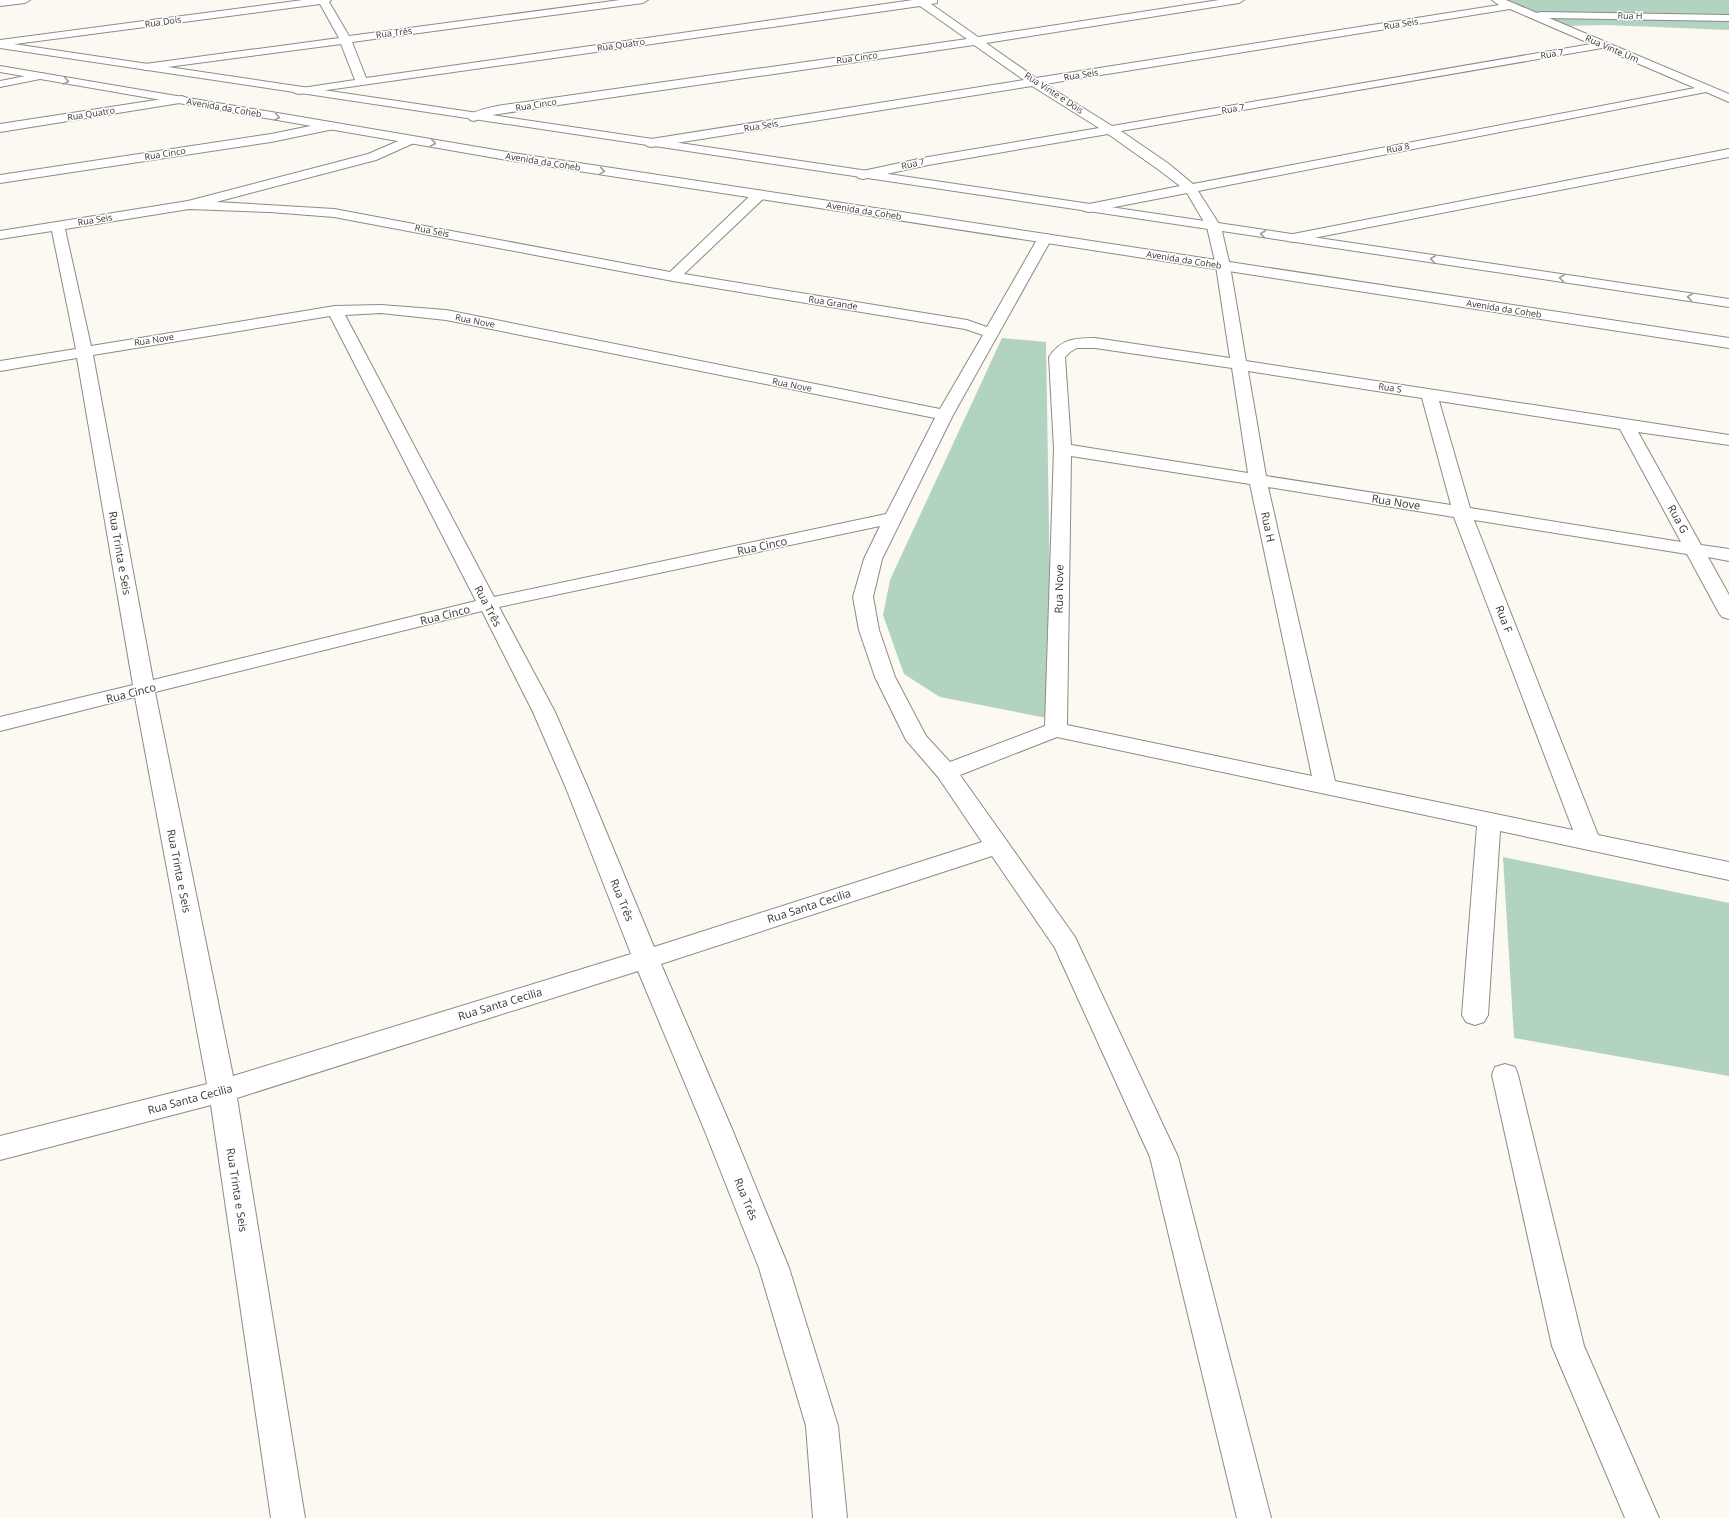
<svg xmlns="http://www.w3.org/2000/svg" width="1729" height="1518" viewBox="0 0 1729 1518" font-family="'Open Sans',sans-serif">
  <rect width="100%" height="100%" fill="#fcf8f2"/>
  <path fill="#b1d3bf" d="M1500 0H1729V30L1607 25 1562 26Z
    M1002 338 1046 342 1052 719 940 697 904 674 883 615 890 580Z
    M1503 857 1729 903V1076L1514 1038Z"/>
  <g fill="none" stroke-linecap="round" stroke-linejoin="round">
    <defs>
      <path id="minor" d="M0 0H30L25 3 0 6Z
        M303 0H331L329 2 349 36 620 0H648L643 3 352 42 366 78 913 0H937V3L931 4 978 37 1219 0H1244L1239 3 986 43 1036 78 1499 5 1492 0H1506L1537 13 1541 12 1729 15V21L1549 18 1729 94V102L1706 92 1198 191 1221 227 1230 266 1246 361 1729 435V445L1638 432 1701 545 1729 549V561L1708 557 1729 595V619L1722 617 1719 613 1687 554 1474 520 1598 835 1729 862V880L1500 831 1488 1015 1484 1022 1475 1025 1466 1022 1462 1015 1477 826 1057 737 960 775 1075 937 1178 1157 1271 1518H1237L1150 1157 1055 948 992 856 661 964 732 1129 789 1268 838 1426 847 1518H813L806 1426 759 1268 704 1129 638 971 237 1098 305 1518H271L211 1105 0 1160V1136L207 1084 135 697 0 731V717L133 685 77 358 0 371V361L76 349 52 231 0 239V231L188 201 368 154 410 136 414 137 416 140 414 143 376 160 216 202 334 209 670 272 754 192H764L766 195 764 198 684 274 967 320 987 327 1038 238 1040 235 1045 234 1050 235 1052 238 953 415 882 559 873 597 879 630 895 677 926 736 950 762 1045 726 1054 449 1049 357C1061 339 1075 338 1095 338L1230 358 1216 266 1207 227 1187 193 1089 212 1084 211 1082 208 1084 205 1089 204 1180 186 1159 170 1108 134 928 165 863 179 858 178 857 175 858 172 928 157 1099 128 1032 86 651 147 647 146 645 143 647 140 651 139 1024 80 974 45 538 108 486 116 474 121 470 120 468 117C476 106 524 103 538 100L967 39 920 6 299 94 295 93 293 91 295 89 355 80 341 44 145 70 139 67 145 64 339 38 320 4 0 46V40ZM1510 9 1591 44 1112 126 1045 84ZM1602 48 1695 88 1193 184 1169 164 1121 131ZM189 209 270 212 334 217 673 281 965 329 983 335 940 409 446 310 381 305 335 306 91 346 65 229ZM381 313 446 320 935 418 886 514 494 597 345 315ZM330 316 476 601 153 680 93 355ZM1077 348H1095L1232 368 1248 473 1071 445 1065 357 1070 352ZM1248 371 1422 398 1451 505 1266 476ZM1439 401 1620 429 1681 542 1470 508ZM1071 456 1250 484 1312 776 1067 725ZM1268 487 1454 517 1573 830 1335 781ZM880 526 864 559 853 597 859 630 875 677 906 740 938 777 982 842 654 947 588 788 555 712 499 607ZM482 611 533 712 566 788 631 954 233 1076 155 692Z
        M41 73 45 74 47 76 45 78 0 87V81Z
        M182 96 186 98 188 100 186 102 0 132V124Z
        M330 122 334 123 336 126 334 129 271 142 0 183V175L271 134Z
        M1729 149V157L1293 242 1288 241 1286 238 1288 235 1293 234Z
        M1505 1064 1515 1067 1518 1075 1584 1346 1659 1518H1625L1552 1346 1492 1075 1495 1067Z"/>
      <path id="major" d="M0 42 1729 299V307L0 48Z
        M0 66 507 152 1729 338V348L507 160 0 72Z"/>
    </defs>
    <use href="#minor" stroke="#8e8b85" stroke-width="2"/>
    <use href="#major" stroke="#8e8b85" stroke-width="2"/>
    <use href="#minor" fill="#fff" fill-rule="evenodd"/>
    <use href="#major" fill="#fff" fill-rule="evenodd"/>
  </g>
  <defs><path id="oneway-chevron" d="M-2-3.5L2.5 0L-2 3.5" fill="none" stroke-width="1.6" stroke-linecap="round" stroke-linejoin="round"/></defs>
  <g stroke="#9b9a99">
    <use href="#oneway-chevron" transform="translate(66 81) rotate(10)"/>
    <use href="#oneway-chevron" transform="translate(277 117) rotate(10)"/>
    <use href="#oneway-chevron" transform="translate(433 143) rotate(10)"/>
    <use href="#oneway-chevron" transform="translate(602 171) rotate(9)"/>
    <use href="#oneway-chevron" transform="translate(1263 234) rotate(-172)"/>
    <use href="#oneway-chevron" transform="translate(1433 259) rotate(-172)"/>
    <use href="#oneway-chevron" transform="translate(1562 278) rotate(-172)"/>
    <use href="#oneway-chevron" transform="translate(1690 297) rotate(-172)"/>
  </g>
  <g text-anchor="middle" stroke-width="3" stroke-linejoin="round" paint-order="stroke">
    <g font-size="9" fill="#373533" stroke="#fff">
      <text transform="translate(1630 16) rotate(1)" y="3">Rua H</text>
      <text transform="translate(163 22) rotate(-8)" y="3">Rua Dois</text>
      <text transform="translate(1401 24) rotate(-9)" y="3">Rua Seis</text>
      <text transform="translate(394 33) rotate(-7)" y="3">Rua Três</text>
      <text transform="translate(621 45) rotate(-8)" y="3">Rua Quatro</text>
      <text transform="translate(1612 49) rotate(23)" y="3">Rua Vinte Um</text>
      <text transform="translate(1552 54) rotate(-10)" y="3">Rua 7</text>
      <text transform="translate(857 58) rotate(-8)" y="3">Rua Cinco</text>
      <text transform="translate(1081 75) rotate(-9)" y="3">Rua Seis</text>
      <text transform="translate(1054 93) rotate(33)" y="3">Rua Vinte e Dois</text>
      <text transform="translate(536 105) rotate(-9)" y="3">Rua Cinco</text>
      <text transform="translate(224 108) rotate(10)" y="3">Avenida da Coheb</text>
      <text transform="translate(1233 109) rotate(-10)" y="3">Rua 7</text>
      <text transform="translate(91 114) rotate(-9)" y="3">Rua Quatro</text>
      <text transform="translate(761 126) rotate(-9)" y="3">Rua Seis</text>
      <text transform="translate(1398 148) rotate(-11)" y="3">Rua 8</text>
      <text transform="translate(165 154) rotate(-9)" y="3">Rua Cinco</text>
      <text transform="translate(543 162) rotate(9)" y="3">Avenida da Coheb</text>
      <text transform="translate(913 164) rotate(-12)" y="3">Rua 7</text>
      <text transform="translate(864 211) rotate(9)" y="3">Avenida da Coheb</text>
      <text transform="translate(95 220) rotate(-9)" y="3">Rua Seis</text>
      <text transform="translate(432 231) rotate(11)" y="3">Rua Seis</text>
      <text transform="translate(1184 260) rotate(9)" y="3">Avenida da Coheb</text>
      <text transform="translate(833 303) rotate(9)" y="3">Rua Grande</text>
      <text transform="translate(1504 309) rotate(9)" y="3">Avenida da Coheb</text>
      <text transform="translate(475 321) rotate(11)" y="3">Rua Nove</text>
      <text transform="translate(154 340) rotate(-9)" y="3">Rua Nove</text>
      <text transform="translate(792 385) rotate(11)" y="3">Rua Nove</text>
      <text transform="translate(1390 388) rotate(9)" y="3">Rua S</text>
    </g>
    <g font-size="11" fill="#373533" stroke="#fff">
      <text transform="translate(1396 502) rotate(9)" y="4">Rua Nove</text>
      <text transform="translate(1678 519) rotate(61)" y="4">Rua G</text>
      <text transform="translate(1268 527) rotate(78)" y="4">Rua H</text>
      <text transform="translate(762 546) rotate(-12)" y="4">Rua Cinco</text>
      <text transform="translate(120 553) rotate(80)" y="4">Rua Trinta e Seis</text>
      <text transform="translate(1059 589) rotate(-89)" y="4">Rua Nove</text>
      <text transform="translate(488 606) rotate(62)" y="4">Rua Três</text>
      <text transform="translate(445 615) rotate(-14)" y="4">Rua Cinco</text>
      <text transform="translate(1504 619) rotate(69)" y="4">Rua F</text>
      <text transform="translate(131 693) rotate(-14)" y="4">Rua Cinco</text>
      <text transform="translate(179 871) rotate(79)" y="4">Rua Trinta e Seis</text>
      <text transform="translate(622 900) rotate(68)" y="4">Rua Três</text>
      <text transform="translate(809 906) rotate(-18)" y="4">Rua Santa Cecilia</text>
      <text transform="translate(500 1004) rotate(-17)" y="4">Rua Santa Cecilia</text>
      <text transform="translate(190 1099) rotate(-15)" y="4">Rua Santa Cecilia</text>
      <text transform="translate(237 1190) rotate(81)" y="4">Rua Trinta e Seis</text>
      <text transform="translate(746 1199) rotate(68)" y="4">Rua Três</text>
    </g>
  </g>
</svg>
